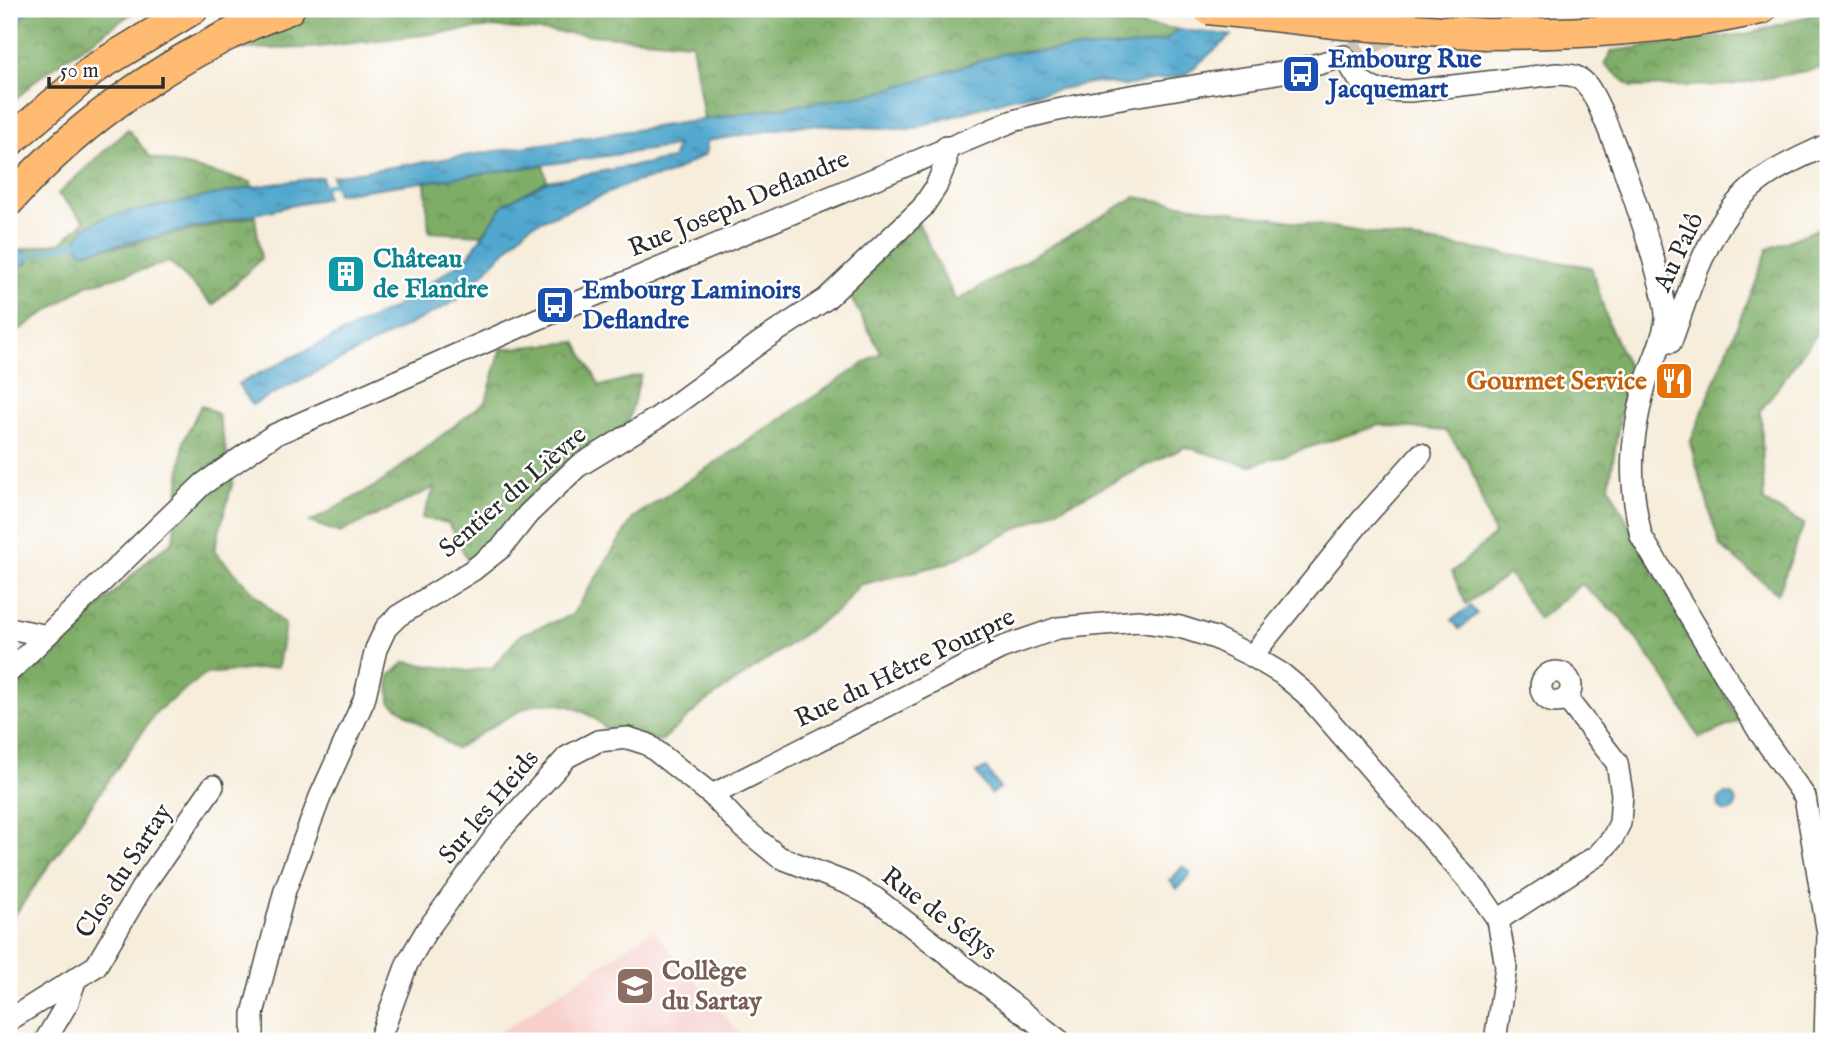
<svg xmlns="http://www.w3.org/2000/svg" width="1837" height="1050" font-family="'IM FELL English',serif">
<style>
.built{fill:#f7d0cc}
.forest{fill:url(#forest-crowns);stroke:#546c49;stroke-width:2}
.water{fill:url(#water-ripples);stroke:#3e697c;stroke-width:2}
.pier{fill:#f6eddb}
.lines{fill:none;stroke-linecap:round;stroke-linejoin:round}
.stream{stroke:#51a7cd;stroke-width:4.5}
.minor-tunnel{stroke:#cdc6b8;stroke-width:21;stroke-dasharray:21 10;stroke-linecap:butt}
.minor-casing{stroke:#494845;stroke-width:24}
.highway-casing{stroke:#494845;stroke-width:33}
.minor{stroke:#fff;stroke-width:21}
.highway{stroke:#ffbb71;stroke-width:30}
.highway-bridge-casing{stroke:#494845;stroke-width:33;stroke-linecap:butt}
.highway-bridge{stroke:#ffbb71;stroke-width:30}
.labels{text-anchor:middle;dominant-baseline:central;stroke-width:5;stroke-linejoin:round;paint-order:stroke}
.transit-label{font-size:26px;font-weight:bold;fill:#164399;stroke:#fff;text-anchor:start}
.street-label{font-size:26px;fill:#2b2b2b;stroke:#fff}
.culture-label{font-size:26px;font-weight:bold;fill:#0d838f;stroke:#fff;text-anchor:start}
.food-label{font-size:26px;font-weight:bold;fill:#c56008;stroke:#fff;text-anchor:end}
.education-label{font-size:26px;font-weight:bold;fill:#785e54;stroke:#fff;text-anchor:start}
</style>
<defs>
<pattern id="forest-crowns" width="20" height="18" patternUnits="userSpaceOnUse" patternTransform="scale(1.75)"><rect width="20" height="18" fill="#7ead67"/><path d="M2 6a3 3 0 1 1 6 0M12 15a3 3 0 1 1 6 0" fill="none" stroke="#678d55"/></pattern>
<pattern id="water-ripples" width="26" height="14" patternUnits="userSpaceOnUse" patternTransform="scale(1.75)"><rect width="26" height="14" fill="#51a7cd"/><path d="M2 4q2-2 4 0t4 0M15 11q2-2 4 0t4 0" fill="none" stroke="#4388a7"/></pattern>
</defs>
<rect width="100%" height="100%" fill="#fff"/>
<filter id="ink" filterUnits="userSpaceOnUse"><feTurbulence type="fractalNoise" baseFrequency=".0143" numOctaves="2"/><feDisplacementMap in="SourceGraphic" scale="14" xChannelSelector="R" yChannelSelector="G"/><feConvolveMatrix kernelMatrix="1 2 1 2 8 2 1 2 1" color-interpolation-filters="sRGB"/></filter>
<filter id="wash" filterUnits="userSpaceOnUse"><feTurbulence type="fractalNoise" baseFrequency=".00686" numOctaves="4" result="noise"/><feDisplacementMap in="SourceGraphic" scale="28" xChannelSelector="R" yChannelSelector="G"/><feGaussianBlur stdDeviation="1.57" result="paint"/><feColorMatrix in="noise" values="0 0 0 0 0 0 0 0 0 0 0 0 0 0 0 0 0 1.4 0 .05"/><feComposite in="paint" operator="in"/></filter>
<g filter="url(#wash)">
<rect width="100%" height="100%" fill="#f6eddb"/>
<path class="built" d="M653,930l93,111h-259z"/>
<g class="forest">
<path d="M30,9h108l-101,70 -28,27v-73z"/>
<path d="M316,9h667l196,20 -15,12 -29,5 -130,7 -127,40 -174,26 -12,-76 -200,-16 -182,21 -73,1z"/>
<path d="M1828,10v57l-98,18 -98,2 -28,-23 8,-13 139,-18z"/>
<path d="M128,129l22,28 101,25 1,5 -139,61 142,-32 6,43 -48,46 -43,-43 -83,23 -78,52v-67l19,-7 -4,-14 38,-7 23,-21 -27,-27z"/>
<path d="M543,165l4,16 -43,23 -21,31 -54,-3 -4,-50z"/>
<path d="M1135,197l456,70 17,55 20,45 -19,119 36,70 95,165 -41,17 -31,-55 -47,-65 -40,-34 -42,35 -30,-45 -43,30 -14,-32 42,-37 -25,-72 -23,-32 -66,-6 -130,41 -65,-19 -240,117 -86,21 -18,23 -138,96 -43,38 -45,-15 -9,2c-16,-18 -43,-29 -69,-25 -15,2 -65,35 -81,45l-66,-47 -1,-26 16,-14 63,9 25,-4 28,-33 51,-19 62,-98 247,-165 -33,-59 69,-73 39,81z"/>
<path d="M1828,225v94l-67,91 3,92 40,22 -26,70 -58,-48 -30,-103 78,-194z"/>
<path d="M576,342l24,44 41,-11 -17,62 -151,133 -25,-47 -26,-5 13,-31 -95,46 -30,-11 69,-38 107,-83 15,-52z"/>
<path d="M201,405l17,9 15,67 -19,70 71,74 -7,42 -72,7 -49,37 -148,212v-229l140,-135 24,-18 11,-101z"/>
</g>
<g class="water">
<path d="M9,9h21l-21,24z"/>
<path d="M1179,29l53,6 -47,40 -60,11 -28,-4 -89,17 -96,30 -109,-4 -96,16 -1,13 -38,21 -34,7 -105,44 -73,75 -204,104 -14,-21 155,-76 74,-50 37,-54 43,-23 125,-22 5,-13 -340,48 -5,-18 546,-83 127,-40 130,-7 29,-5z"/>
<path d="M322,177l4,21 -245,55 -4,-15 9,-11 20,-10 146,-30z"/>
<path d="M24,249l4,14 -17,5 -2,-15z"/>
<path d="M1470,606l7,8 -18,15 -7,-9z"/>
<path d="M986,768l14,20 -9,6 -15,-21z"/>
<circle cx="1727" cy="803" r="9"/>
<path d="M1183,866l8,7 -14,16 -7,-8z"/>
</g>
<path class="pier" d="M1179,25l54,6 3,4 -62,-7z"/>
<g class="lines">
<g class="stream">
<path d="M320,187l19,-4"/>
<path d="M9,261l74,-20"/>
</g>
</g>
</g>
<g filter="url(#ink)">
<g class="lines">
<path class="minor-tunnel" d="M1344,56l50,-23 36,-24"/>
<defs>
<g id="minor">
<path d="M1671,342c22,-61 41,-132 99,-168 18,-12 39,-20 58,-30"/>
<path d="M9,628l34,7"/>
<path d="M1252,656l109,-135 60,-67"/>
<circle cx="1556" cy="687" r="15"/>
<path d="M9,672l194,-188 71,-49 259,-114 480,-200c69,-19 140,-28 211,-40 40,-6 82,-11 120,-25l15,24 17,10 34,1 147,-17c11,1 20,0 29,10 20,22 82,205 80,235 -2,21 -15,45 -21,66 -15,58 -17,93 -4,151l119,197 45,64 23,137 -3,107"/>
<path d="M712,795l289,-147 57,-20 80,-7 42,6 35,11 37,18 30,18 24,20 174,200 18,26 8,47 -11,74"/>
<path d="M1498,920l100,-65 14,-16 8,-16 2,-29 -5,-31 -50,-64"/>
<path d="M9,1020l87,-54 45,-77 72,-103"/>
<path d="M45,1041l23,-39 8,-24"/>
<path d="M253,1041v-27l32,-124 35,-93 44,-97 12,-51 10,-21 12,-12 75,-46 29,-23 26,-33 49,-47 80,-49 105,-77 64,-42 96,-91 14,-21 10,-25v-15"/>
<path d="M379,1041l28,-77 18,-31 73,-100 69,-76 31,-16 30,-3 19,6 65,51 30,32 37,30 70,27 26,14 185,143"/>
</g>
<g id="highway">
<path d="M1486,34c92,0 184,-4 275,-25"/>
<path d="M9,142l85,-73 99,-60"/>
<path d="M9,201c74,-84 175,-153 280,-192"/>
</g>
</defs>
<use href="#minor" class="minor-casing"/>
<use href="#highway" class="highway-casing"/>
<use href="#minor" class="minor"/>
<use href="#highway" class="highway"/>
<defs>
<path id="highway-bridge" d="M1208,9l136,15 142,10"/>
</defs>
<use href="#highway-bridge" class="highway-bridge-casing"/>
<use href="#highway-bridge" class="highway-bridge"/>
</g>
</g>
<defs>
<symbol id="bus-square" viewBox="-11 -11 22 22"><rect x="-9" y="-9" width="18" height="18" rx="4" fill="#1a4fb4" stroke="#fff"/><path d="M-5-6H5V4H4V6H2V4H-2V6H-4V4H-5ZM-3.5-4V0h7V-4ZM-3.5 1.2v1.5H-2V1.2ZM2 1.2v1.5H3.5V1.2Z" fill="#fff"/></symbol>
<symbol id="building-square" viewBox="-11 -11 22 22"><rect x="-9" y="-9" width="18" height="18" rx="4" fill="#0f9aa8" stroke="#fff"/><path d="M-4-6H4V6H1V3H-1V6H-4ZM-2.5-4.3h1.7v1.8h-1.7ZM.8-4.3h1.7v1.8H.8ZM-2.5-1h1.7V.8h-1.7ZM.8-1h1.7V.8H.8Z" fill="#fff"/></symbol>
<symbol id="restaurant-square" viewBox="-11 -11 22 22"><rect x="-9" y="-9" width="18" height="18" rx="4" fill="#e8710a" stroke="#fff"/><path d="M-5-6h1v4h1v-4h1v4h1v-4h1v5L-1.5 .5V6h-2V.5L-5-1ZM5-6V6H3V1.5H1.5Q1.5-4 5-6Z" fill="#fff"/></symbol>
<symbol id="school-square" viewBox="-11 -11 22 22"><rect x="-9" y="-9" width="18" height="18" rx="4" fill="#8d6e63" stroke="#fff"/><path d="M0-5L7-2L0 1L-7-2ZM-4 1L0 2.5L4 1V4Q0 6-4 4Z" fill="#fff"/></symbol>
</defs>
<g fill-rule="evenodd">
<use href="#bus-square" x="1279" y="52" width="44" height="44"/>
<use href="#building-square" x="324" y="252" width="44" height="44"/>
<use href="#bus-square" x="533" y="283" width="44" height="44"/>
<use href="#restaurant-square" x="1652" y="359" width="44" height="44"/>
<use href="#school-square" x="613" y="964" width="44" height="44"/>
</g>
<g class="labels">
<g class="transit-label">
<text x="1328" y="59">Embourg Rue<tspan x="1328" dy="30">Jacquemart</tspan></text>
<text x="582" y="290">Embourg Laminoirs<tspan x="582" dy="30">Deflandre</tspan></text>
</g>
<g class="street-label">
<text transform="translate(739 204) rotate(-23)">Rue Joseph Deflandre</text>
<text transform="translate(1679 252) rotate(-65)">Au Palô</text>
<text transform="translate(513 492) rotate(-41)">Sentier du Lièvre</text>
<text transform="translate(905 668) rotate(-26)">Rue du Hêtre Pourpre</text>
<text transform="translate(489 807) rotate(-50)">Sur les Heids</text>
<text transform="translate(124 871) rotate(-57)">Clos du Sartay</text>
<text transform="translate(939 914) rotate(37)">Rue de Sélys</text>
</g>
<g class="culture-label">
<text x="373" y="259">Château<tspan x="373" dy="30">de Flandre</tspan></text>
</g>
<g class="food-label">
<text x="1647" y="381">Gourmet Service</text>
</g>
<g class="education-label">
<text x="662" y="971">Collège<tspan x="662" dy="30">du Sartay</tspan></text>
</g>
</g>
<rect width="1837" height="1050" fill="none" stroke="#fff" stroke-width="35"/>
<path d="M49 77v10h114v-10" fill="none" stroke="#2b2b2b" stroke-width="3.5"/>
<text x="60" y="77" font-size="21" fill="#2b2b2b" stroke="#ffffff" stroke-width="5" paint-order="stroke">50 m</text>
</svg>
